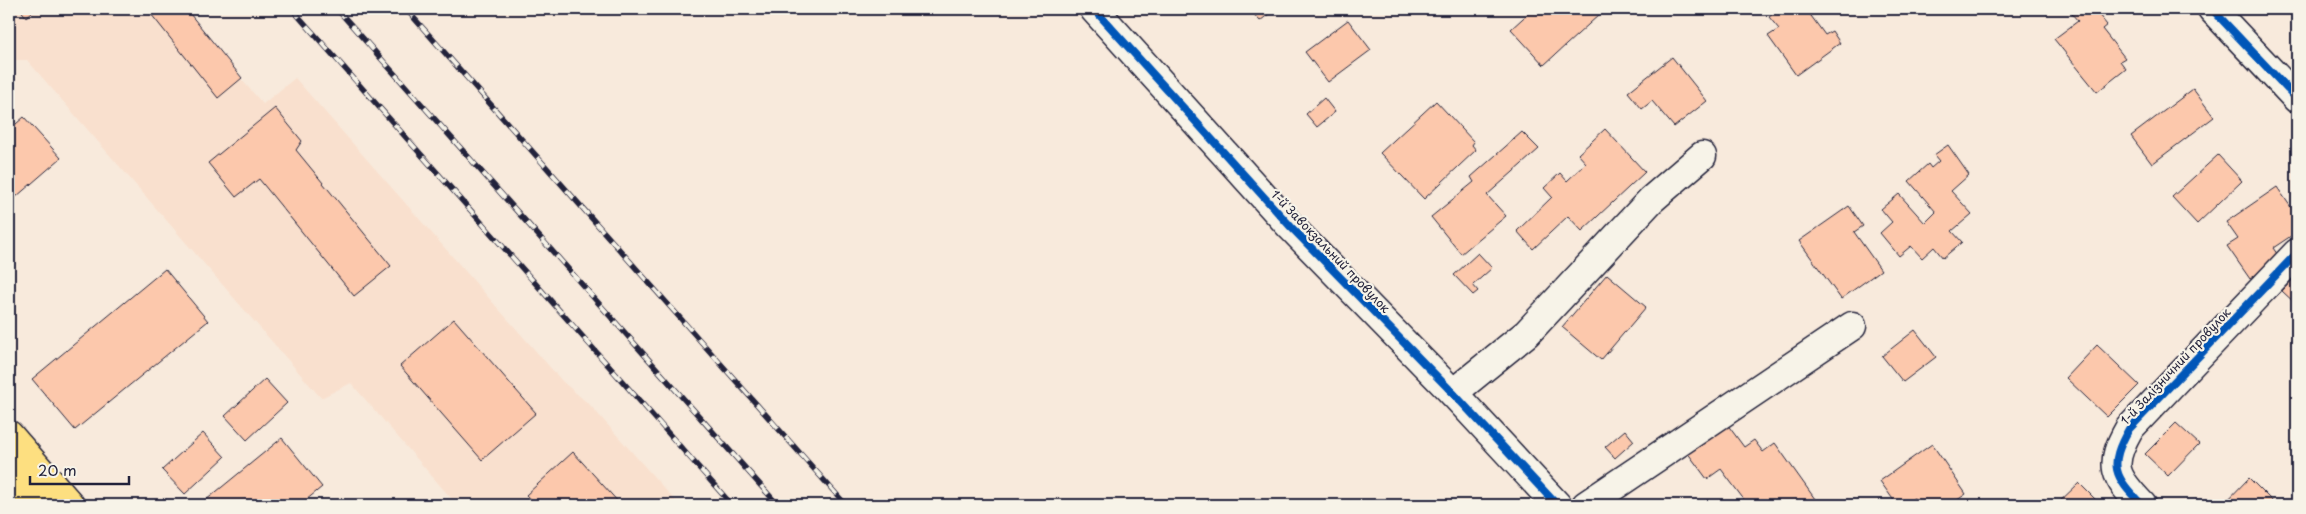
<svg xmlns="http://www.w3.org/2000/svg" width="2306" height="514" font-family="'Playpen Sans',sans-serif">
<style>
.built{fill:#f9e0ce}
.building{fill:#fcc8ac;stroke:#22223b}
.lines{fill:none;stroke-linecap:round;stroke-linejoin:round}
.minor-casing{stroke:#22223b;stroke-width:31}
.major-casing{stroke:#22223b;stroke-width:31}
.minor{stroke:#f7f3e8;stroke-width:28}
.major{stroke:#fddf80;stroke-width:28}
.rail-casing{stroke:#22223b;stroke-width:5.5}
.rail{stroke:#f7f3e8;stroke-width:4;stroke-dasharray:11;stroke-linecap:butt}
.cycleway-casing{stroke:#f7f3e8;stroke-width:11}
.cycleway{stroke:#0057b8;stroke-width:8}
.labels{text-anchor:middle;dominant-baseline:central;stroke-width:4.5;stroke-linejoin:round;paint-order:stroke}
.street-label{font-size:12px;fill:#22223b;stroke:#f7f3e8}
</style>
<rect width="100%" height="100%" fill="#f8eadc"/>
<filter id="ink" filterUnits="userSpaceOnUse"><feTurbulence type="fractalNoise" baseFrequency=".02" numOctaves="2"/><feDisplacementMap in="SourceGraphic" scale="10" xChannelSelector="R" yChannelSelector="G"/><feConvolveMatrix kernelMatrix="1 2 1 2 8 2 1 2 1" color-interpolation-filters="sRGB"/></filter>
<g filter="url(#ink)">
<path class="built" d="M9,9h170l84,95 32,-26 268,304 27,23 89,100h-222l-106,-122 -30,15 -294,-338h-18z"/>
<g class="building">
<path d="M20,9h16l-10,8z"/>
<path d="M147,9h39l56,69 -24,20z"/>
<path d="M1249,9h26l-15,12z"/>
<path d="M1533,9h62l5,5 -56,51 -33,-36z"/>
<path d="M1780,9h26l19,26 7,-4 8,12 -44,32 -28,-39 11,-7 -10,-12z"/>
<path d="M2080,9h14l13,16 -5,4 23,29 -5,3 6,8 -29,23 -43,-53 24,-18 -6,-7z"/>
<path d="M1348,20l23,30 -43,32 -23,-30z"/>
<path d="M1672,57l35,44 -33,26 -22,-26 -10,8 -14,-17z"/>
<path d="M2193,89l21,28 -62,47 -21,-28z"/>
<path d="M1324,98l11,14 -18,15 -11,-13z"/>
<path d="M1436,101l38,41 -2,3 4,5 -52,49 -44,-46z"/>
<path d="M275,108l27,33 -6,9 95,116 -37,30 -95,-117 -23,18 -28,-34z"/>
<path d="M24,117l37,41 -52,45v-73z"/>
<path d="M1605,129l40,43 -63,59 -14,-15 -35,33 -16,-18 35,-34 -8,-9 16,-15 7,8 19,-18 -8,-9z"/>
<path d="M1522,132l17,17 -52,46 19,21 -45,38 -30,-37 43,-35 -3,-5z"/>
<path d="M1948,145l21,30 -18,16 21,23 -20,17 10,11 -19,16 -9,-11 -12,11 -11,-12 -12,10 -19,-23 12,-11 -11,-13 18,-15 26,29 11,-11 -27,-31 19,-17 3,4 8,-7 -5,-6z"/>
<path d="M2218,155l24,26 -45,43 -25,-27z"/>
<path d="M2277,187l20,29v16l-24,16 7,10 -30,21 -23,-33 11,-7 -12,-17z"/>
<path d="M1849,206l14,20 -9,6 27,38 -40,29 -42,-58z"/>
<path d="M1478,253l14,15 -19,17 5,6 -5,4 -19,-20z"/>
<path d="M165,269l43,52 -133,109 -43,-51z"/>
<path d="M1607,274l39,33 -45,53 -39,-33z"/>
<path d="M2297,275v30l-15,-14z"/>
<path d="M454,319l82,94 -54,47 -82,-94z"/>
<path d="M1915,330l21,27 -33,25 -21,-26z"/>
<path d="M2097,345l42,40 -32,32 -41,-39z"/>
<path d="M265,379l22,24 -40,37 -22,-24z"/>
<path d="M2176,423l23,21 -31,32 -23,-22z"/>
<path d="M1727,424l17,23 10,-7 9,12 12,-9 40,56 -9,6h-58l-27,-36 -14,10 -20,-27z"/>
<path d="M1625,430l9,11 -19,17 -10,-11z"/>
<path d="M203,433l22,24 -40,37 -23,-24z"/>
<path d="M282,438l40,49 -22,18h-100z"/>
<path d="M1932,444l34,50 -16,11h-31l-5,-7 -12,7h-5l-17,-24z"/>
<path d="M573,452l48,53h-86l-9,-10z"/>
<path d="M2249,478l27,27h-53z"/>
<path d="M2079,483l22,22h-45z"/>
</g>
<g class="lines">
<defs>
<g id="minor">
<path d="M1094,9l197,218 162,166 104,112"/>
<path d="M2212,9l85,90"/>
<path d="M1453,393l74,-60 124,-133 51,-44"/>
<path d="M1586,505l266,-179"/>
<path d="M2142,505c-28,-29 -34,-39 -13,-76l168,-176"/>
</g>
<g id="major">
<path d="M9,435l61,70"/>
<path d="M9,473l28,32"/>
</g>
</defs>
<use href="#minor" class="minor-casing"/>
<use href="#major" class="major-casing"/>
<use href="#minor" class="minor"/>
<use href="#major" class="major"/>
<defs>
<g id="rail">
<path d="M292,9l440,496"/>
<path d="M337,9l441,496"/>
<path d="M406,9l440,496"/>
</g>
</defs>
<use href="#rail" class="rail-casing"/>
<use href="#rail" class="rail"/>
<defs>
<g id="cycleway">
<path d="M1094,9l197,218 162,166 104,112"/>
<path d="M2212,9l85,90"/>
<path d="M2142,505c-28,-29 -34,-39 -13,-76l168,-176"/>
</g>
</defs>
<use href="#cycleway" class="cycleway-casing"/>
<use href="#cycleway" class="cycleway"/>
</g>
</g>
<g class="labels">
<g class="street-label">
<text transform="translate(1331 251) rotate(46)">1-й Завокзальний провулок</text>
<text transform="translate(2175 366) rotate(-47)">1-й Залізничний провулок</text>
</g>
</g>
<rect width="2306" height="514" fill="none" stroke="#f7f3e8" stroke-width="30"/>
<rect x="15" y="15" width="2276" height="484" fill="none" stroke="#22223b" stroke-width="2" filter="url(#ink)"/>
<path d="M30 476v8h99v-8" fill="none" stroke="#22223b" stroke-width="2.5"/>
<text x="38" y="476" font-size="15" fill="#22223b" stroke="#f7f3e8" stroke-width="4" paint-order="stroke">20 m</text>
</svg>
